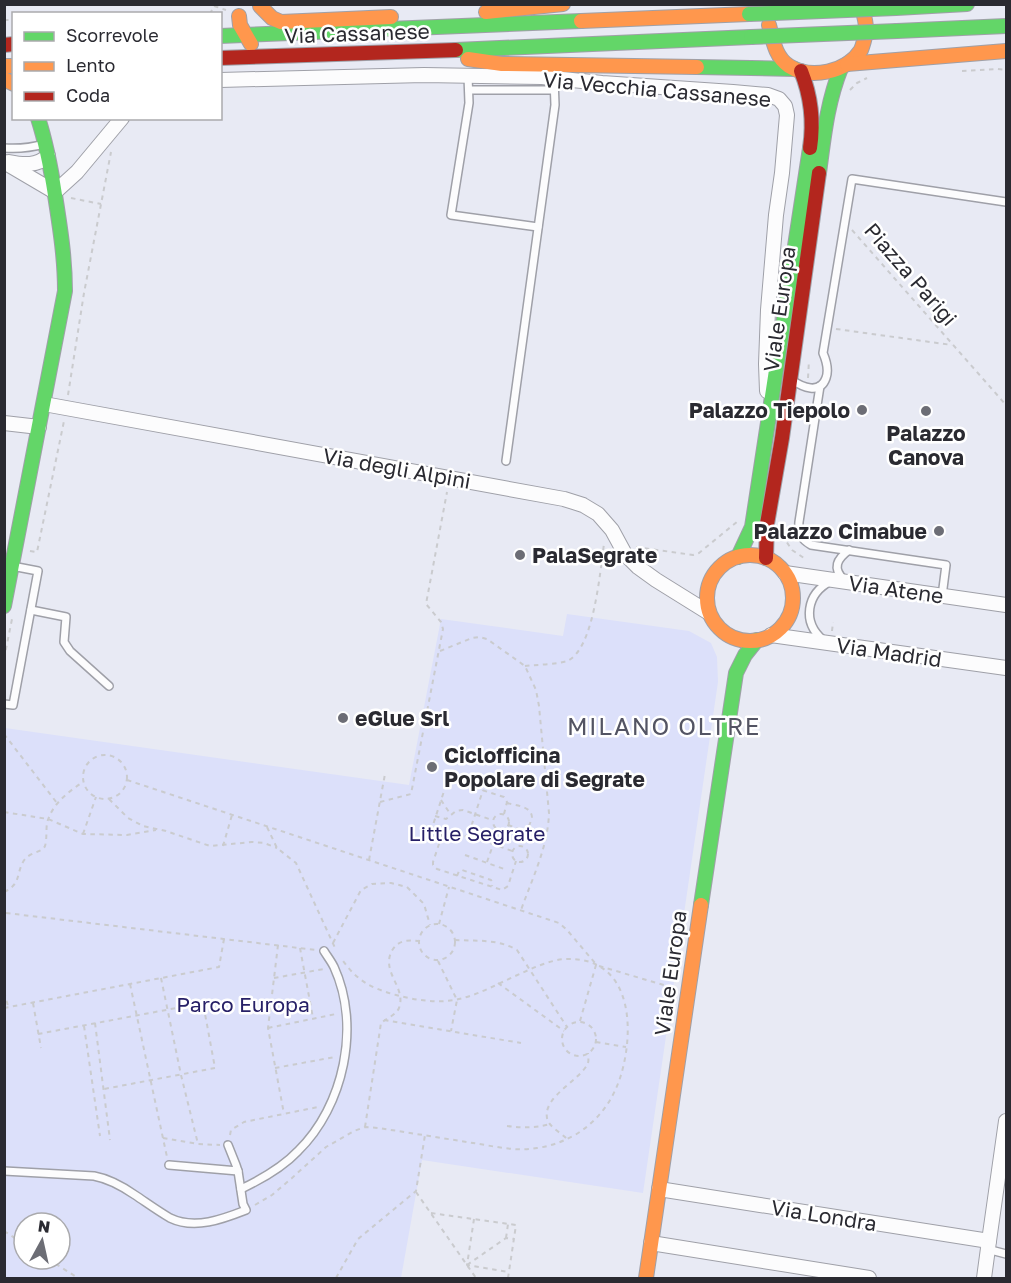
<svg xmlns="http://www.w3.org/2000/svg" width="1011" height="1283" font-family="'Golos Text',sans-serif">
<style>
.green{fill:#dce0fa;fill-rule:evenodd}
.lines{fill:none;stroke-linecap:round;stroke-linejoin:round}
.lane-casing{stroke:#9fa0a8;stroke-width:10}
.street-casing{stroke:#9fa0a8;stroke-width:16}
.fast-casing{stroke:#9fa0a8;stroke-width:16}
.slow-casing{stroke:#9fa0a8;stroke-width:16}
.jam-casing{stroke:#9fa0a8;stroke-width:16}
.path{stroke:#cacbce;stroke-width:2;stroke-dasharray:4.5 4.5;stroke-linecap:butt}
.lane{stroke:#fcfcfd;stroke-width:7}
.street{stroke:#fcfcfd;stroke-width:14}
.fast{stroke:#63d668;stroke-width:14}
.slow{stroke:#ff974d;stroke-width:14}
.jam{stroke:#b3261e;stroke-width:14}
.fast-bridge-casing{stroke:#9fa0a8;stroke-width:16;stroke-linecap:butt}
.fast-bridge{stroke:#63d668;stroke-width:14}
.poi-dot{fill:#6c6d75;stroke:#fff;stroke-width:2}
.labels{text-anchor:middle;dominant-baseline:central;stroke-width:5;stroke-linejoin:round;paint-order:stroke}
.street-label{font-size:21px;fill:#2a2a31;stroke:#fff}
.poi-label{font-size:21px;font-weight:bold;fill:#2a2a31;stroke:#fff;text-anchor:start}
.park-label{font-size:21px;fill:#272067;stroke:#fff}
.quarter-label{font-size:24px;letter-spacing:1.5px;fill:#535463;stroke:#fff}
</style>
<rect width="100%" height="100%" fill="#e8eaf4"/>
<path class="green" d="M567,614l122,17 22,12 6,14 1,25 -75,511 -221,-33 -21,118h-396v-550l404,57 32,-166 122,17zM24,1223h36v36h-36z"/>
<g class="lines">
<defs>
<g id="lane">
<path d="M468,76l1,27 -18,112 87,12"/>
<path d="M469,90h85"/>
<path d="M4,148c14,1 26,0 40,-4"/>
<path d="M792,380c10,7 28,15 34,-2 3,-8 0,-18 -3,-25l29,-174 154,23"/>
<path d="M820,386l-21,136c-1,12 2,17 12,23l135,20 -4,31"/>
<path d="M506,461l49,-356 -1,-27"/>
<path d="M844,580c-12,-12 -7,-21 5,-30"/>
<path d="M31,610l35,7 -2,25 6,9 39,35"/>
<path d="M823,640c-21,-18 -17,-46 8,-59"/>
<path d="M4,704l9,1 25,-134 -26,-5"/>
<path d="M169,1165l69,6 -2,-6 -8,-20"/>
<path d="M4,1171l90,5c16,3 28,10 41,19 12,8 23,16 35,23 25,12 53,1 76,-8l-3,-6 -5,-33"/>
<path d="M241,1189c21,-10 41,-21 57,-38 46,-45 63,-125 36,-184 -3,-6 -7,-11 -10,-16"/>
<path d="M987,1249l19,5"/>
</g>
<g id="street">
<path d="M220,80l204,-5 118,2 60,6 131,9 35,3 11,4 6,7 2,9 -5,58 -6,42 -8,95 -2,54 1,27"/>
<path d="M4,162l51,30 22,-20 45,-54"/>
<path d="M9,162c15,3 28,4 39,-6"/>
<path d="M44,404l520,95 19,6 15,9 14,16 13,24 13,13 18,13 53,33"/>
<path d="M4,423l35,4"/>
<path d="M785,573l221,32"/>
<path d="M771,635l235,33"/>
<path d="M659,1189l330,52 -5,37"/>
<path d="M989,1241l17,-120"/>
<path d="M651,1243l218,35"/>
</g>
<g id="fast">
<path d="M896,8l71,-4"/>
<path d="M897,31l109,-5"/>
<path d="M220,36l361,-15"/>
<path d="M456,50l295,-13"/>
<path d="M697,67l98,2"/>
<path d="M819,173c5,-37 8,-70 22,-105"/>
<path d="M738,557l14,-30 58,-379"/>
<path d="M4,606l61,-315c0,-33 -5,-64 -10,-96 -4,-26 -9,-52 -17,-77"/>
<path d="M701,905l35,-232 9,-18 12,-15"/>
</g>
<g id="slow">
<path d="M260,6l12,12 9,4 110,-5"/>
<path d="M486,12l77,-8"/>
<path d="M239,16l1,9 11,19"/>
<path d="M581,21l168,-7"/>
<path d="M769,25c4,15 6,32 20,41 22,14 58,6 72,-16 2,-5 4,-13 5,-18 1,-9 -3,-20 -5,-28"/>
<path d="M468,59l34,5 195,3"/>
<path d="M847,64l159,-13"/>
<path d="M4,66h10"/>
<path d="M4,79l10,5"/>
<circle cx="750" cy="598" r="43"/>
<path d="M646,1278l55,-373"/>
</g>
<g id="jam">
<path d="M4,45l10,-1"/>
<path d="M220,58l236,-8"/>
<path d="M801,71c10,25 13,50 9,77"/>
<path d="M766,558l1,-34 15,-86 37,-265"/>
</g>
</defs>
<use href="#lane" class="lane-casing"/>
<use href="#street" class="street-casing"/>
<use href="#fast" class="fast-casing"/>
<use href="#slow" class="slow-casing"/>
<use href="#jam" class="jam-casing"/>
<g class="path">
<path d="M214,6l12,4"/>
<path d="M210,14l5,-10"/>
<path d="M4,20h10"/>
<path d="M962,71l35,-2 9,1"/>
<path d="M850,90l7,-7 10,-5"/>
<path d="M71,198l30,6"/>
<path d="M852,230l154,175"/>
<path d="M836,329l116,16"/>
<path d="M808,378l1,-18"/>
<path d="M68,395l16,-102 27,-141"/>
<path d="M782,535l10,15 12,8"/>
<path d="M636,547l57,8 6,-2 39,-32"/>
<path d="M30,551l7,1 27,-131"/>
<path d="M832,631l1,-9"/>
<path d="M440,651l32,-13 7,-1 8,2 38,27 11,24 3,16 10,107c-1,34 -17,66 -28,97"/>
<path d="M4,659l8,-40"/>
<path d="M525,666c10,-1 34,-2 42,-5 27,-11 33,-90 37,-117"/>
<path d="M4,734l53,69"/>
<circle cx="105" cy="777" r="22"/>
<path d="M127,780l432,143 8,7 28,33"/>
<path d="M109,799l19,19 15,8 23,5 44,15 42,-4 12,1 13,5"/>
<path d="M441,800l10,15"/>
<path d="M380,802l31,-8 32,-165 -2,-7 -15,-18 21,-112"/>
<path d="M507,803c10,3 25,3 25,15l-10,27"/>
<path d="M4,812l44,7 35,15 44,1 29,-5"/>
<circle cx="501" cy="822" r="8"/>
<path d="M504,814l3,-12 -3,-5 -54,-17 -3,2 -15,46c9,13 25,6 37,9 14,3 29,9 43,14"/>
<path d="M435,816l11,3 10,-8 7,-1 29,10"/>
<path d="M508,825l19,7"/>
<path d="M267,827l10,21 19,15 40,87"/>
<path d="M83,834l13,-37"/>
<path d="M442,835l-9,27v3l4,4 65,21 6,-4 8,-25"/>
<path d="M481,841l-9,-17 11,-34"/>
<circle cx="520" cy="854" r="8"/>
<path d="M223,846l9,-31"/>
<path d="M465,855l39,14"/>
<path d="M369,860l16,-86"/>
<path d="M487,862l11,-31"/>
<path d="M457,876l2,-5 3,-1 29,10 2,3 -1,3"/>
<path d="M4,892c17,-8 12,-17 19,-30 5,-10 19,-9 22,-16 2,-6 1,-17 2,-23 5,-19 21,-31 36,-41"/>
<path d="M6,913l310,37"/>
<circle cx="437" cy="942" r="18"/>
<path d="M439,924l10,-37"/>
<path d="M455,940c21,1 44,-1 62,10l50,77"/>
<path d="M333,943l28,-53 11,-6 19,-1 16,4 17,17 6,21"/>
<path d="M278,945l-10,83 16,86"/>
<path d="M300,948l13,70"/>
<path d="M438,961l19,39 -6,31"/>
<path d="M599,966l75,22"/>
<path d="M161,978l20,97 17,69"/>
<path d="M274,978l50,-9"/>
<path d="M498,983l66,48"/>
<path d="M130,984l37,173"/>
<path d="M4,992l4,14"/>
<path d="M33,1003l8,45"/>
<path d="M4,1008l215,-41 5,-28"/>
<path d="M384,1020l137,23"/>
<path d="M580,1021l16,-56"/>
<circle cx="579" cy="1039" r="17"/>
<path d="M95,1023l15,117"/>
<path d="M84,1026l16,110"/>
<path d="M268,1028l68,-14"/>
<path d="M38,1034l165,-31 12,65 -111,21"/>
<path d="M596,1042l30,5"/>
<path d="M275,1068l60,-11"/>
<path d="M507,1126c16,2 28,2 43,-2"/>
<path d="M365,1127l16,-104c6,-5 15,-8 18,-15 8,-21 -20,-37 -6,-59 6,-9 15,-9 25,-8"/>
<path d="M230,1135l1,-5 13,-8 74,-15"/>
<path d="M163,1138l35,6 22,1"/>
<path d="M566,1138c-5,-5 -18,-12 -19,-20 -4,-22 34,-38 41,-55 1,-3 0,-6 0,-10"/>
<path d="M416,1192l60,86"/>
<path d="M255,1205l17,-10 20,-17 34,-31 28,-16 11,-4 14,1c31,5 63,10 94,15 20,3 43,9 64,5 14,-2 25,-6 38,-13 23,-14 38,-34 46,-60 14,-47 11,-119 -56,-116 -14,1 -30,8 -43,14 -21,9 -41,21 -63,26 -20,5 -44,1 -63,-4 -26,-7 -40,-15 -55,-37"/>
<path d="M431,1213l85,12 -8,53"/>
<path d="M474,1219l-7,46 42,7"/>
<path d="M4,1231l20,13"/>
<path d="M506,1238l2,-14"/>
<path d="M48,1259l30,19"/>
<path d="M467,1265l39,-27 8,1"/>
<path d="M336,1278l22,-39 58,-48 9,-56"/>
</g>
<use href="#lane" class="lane"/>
<use href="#street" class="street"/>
<use href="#fast" class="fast"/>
<use href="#slow" class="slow"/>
<use href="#jam" class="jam"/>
<defs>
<g id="fast-bridge">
<path d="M749,14l147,-6"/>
<path d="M751,37l146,-6"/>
</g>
</defs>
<use href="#fast-bridge" class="fast-bridge-casing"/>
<use href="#fast-bridge" class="fast-bridge"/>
</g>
<g class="poi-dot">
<circle cx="862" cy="410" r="6"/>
<circle cx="926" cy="411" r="6"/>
<circle cx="939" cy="531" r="6"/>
<circle cx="520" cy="555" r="6"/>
<circle cx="343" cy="718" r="6"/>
<circle cx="432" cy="767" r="6"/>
</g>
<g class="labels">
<g class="street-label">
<text transform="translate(357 33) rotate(-2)">Via Cassanese</text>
<text transform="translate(657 89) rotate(5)">Via Vecchia Cassanese</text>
<text transform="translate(911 274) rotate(49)">Piazza Parigi</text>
<text transform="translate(779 309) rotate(-82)">Viale Europa</text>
<text transform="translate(397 468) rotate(10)">Via degli Alpini</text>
<text transform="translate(896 589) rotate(8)">Via Atene</text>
<text transform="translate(889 652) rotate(8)">Via Madrid</text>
<text transform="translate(670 973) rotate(-82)">Viale Europa</text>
<text transform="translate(824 1215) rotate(9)">Via Londra</text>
</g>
<g class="poi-label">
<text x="850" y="410" text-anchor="end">Palazzo Tiepolo</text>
<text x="926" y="433" text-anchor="middle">Palazzo<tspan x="926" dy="24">Canova</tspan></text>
<text x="927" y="531" text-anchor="end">Palazzo Cimabue</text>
<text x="532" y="555">PalaSegrate</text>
<text x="355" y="718">eGlue Srl</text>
<text x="444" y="755">Ciclofficina<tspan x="444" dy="24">Popolare di Segrate</tspan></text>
</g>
<g class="park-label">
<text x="477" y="833">Little Segrate</text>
<text x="243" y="1004">Parco Europa</text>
</g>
<g class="quarter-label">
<text x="664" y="725">MILANO OLTRE</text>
</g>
</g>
<rect width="1011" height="1283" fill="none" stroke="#2a2a31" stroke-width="12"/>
<rect x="12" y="12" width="210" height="108" fill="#ffffff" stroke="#aaaaad" stroke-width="1.5"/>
<rect x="24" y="32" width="30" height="9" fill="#63d668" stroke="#aaaaad" stroke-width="1.5"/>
<text x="66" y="42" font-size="18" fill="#2a2a31">Scorrevole</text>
<rect x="24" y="62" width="30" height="9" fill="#ff974d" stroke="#aaaaad" stroke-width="1.5"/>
<text x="66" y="72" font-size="18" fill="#2a2a31">Lento</text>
<rect x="24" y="92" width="30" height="9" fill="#b3261e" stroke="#aaaaad" stroke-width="1.5"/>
<text x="66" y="102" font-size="18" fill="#2a2a31">Coda</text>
<g transform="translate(42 1241) rotate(8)"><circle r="28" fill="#ffffff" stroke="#aaaaad" stroke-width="1.5"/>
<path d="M0-4.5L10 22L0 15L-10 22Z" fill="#6c6d75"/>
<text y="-9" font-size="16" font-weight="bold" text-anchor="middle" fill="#2a2a31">N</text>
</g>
</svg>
